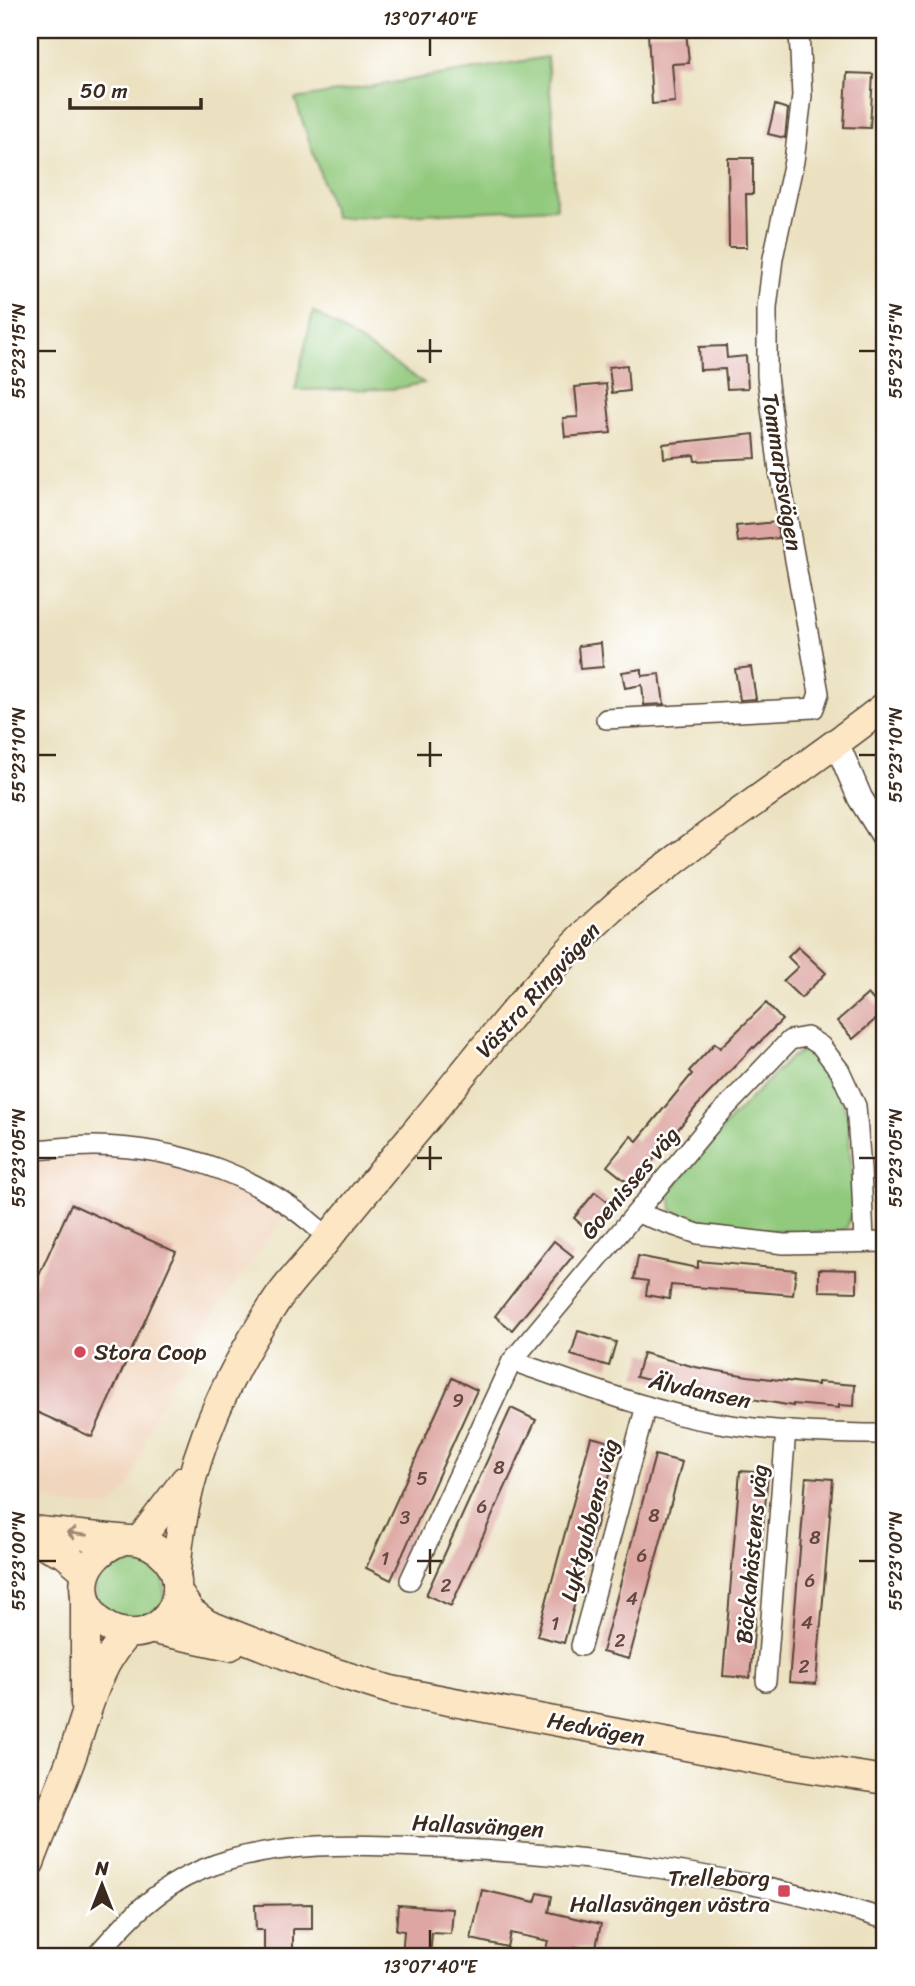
<svg xmlns="http://www.w3.org/2000/svg" width="915" height="1986" font-family="Sriracha,sans-serif">
<style>
.built{fill:#f1d5bd}
.green{fill:#91c97d;stroke:#667a4e;stroke-width:2}
.building{fill:#dda6a2}
.lines{fill:none;stroke-linecap:round;stroke-linejoin:round}
.minor-casing{stroke:#554536;stroke-width:22}
.tertiary-casing{stroke:#554536;stroke-width:27}
.secondary-casing{stroke:#554536;stroke-width:31}
.minor{stroke:#fff;stroke-width:19}
.tertiary{stroke:#fff;stroke-width:24}
.secondary{stroke:#fce6c4;stroke-width:28}
.oneway{stroke:#9c8871}
.ticks{fill:none;stroke:#3b2a1e;stroke-width:2.5}
.poi-dot{fill:#d1495b;stroke:#fff;stroke-width:2.5}
.labels{text-anchor:middle;dominant-baseline:central;stroke-width:5;stroke-linejoin:round;paint-order:stroke}
.number-label{font-size:19px;fill:#64493f}
.street-label{font-size:23px;fill:#3b2a1e;stroke:#fff}
.poi-label{font-size:23px;fill:#3b2a1e;stroke:#fff;text-anchor:start}
.neatline{fill:none;stroke:#3b2a1e;stroke-width:2.5}
.ticks-label{font-size:18px;text-anchor:middle;fill:#3b2a1e}
</style>
<rect width="100%" height="100%" fill="#fff"/>
<filter id="ink" filterUnits="userSpaceOnUse"><feTurbulence type="fractalNoise" baseFrequency=".0143" numOctaves="2"/><feDisplacementMap in="SourceGraphic" scale="14" xChannelSelector="R" yChannelSelector="G"/><feConvolveMatrix kernelMatrix="1 2 1 2 8 2 1 2 1" color-interpolation-filters="sRGB"/></filter>
<filter id="wash" filterUnits="userSpaceOnUse"><feTurbulence type="fractalNoise" baseFrequency=".00686" numOctaves="4" result="noise"/><feDisplacementMap in="SourceGraphic" scale="28" xChannelSelector="R" yChannelSelector="G"/><feGaussianBlur stdDeviation="1.57" result="paint"/><feColorMatrix in="noise" values="0 0 0 0 0 0 0 0 0 0 0 0 0 0 0 0 0 1.4 0 .05"/><feComposite in="paint" operator="in"/></filter>
<g filter="url(#wash)">
<rect width="100%" height="100%" fill="#ebe1c0"/>
<path class="built" d="M96,1154l63,6 49,15 35,15 42,26 -81,111 -51,90 -23,70 -19,19 -47,-1 -34,-13v-333z"/>
<g class="green">
<path d="M547,57l6,69 3,82 -221,10 -40,-119z"/>
<path d="M313,311l111,72 -30,6 -99,1z"/>
<path d="M806,1050l17,12 15,25 10,32 6,90 -8,20 -15,4c-45,-3 -119,-1 -159,-23l-2,-19 58,-69 63,-65z"/>
<path d="M128,1548l34,16 3,38 -30,22 -34,-13 -9,-34z"/>
</g>
<g id="blocks">
<g class="building">
<path d="M686,30l3,33 -17,1 3,38 -23,2 -4,-71z"/>
<path d="M847,73l26,1 -3,54 -26,-1z"/>
<path d="M775,105l13,4 -3,29 -17,-4z"/>
<path d="M728,158h25v36h-7l1,53h-18z"/>
<path d="M726,346l1,12 19,-2 2,32 -21,1 -2,-20 -25,1 -1,-23z"/>
<path d="M627,365l2,26 -17,2 -3,-26z"/>
<path d="M606,384l5,49 -46,4 -2,-19 15,-1 -3,-30z"/>
<path d="M754,434l2,24 -61,3 -1,-6 -30,3 -1,-14z"/>
<path d="M776,522l3,16 -41,4 -2,-16z"/>
<path d="M601,643l2,24 -23,2 -2,-23z"/>
<path d="M751,667l5,32 -16,1 -5,-31z"/>
<path d="M642,669v7l18,-2 4,30 -20,1 -2,-20 -17,3 -3,-16z"/>
<path d="M798,947l28,26 -25,25 -18,-17 15,-14 -10,-10z"/>
<path d="M868,994l16,18 -31,27 -16,-18z"/>
<path d="M766,1003l16,17 -28,28 -1,-1 -57,60 -64,79 -25,-20 24,-30 6,5 55,-67 -3,-3 26,-28 5,5z"/>
<path d="M595,1192l19,15 -22,27 -18,-16z"/>
<path d="M71,1204l105,48 -84,185 -62,-28v-114z"/>
<path d="M554,1241l19,15 -61,74 -17,-14z"/>
<path d="M638,1256l60,12v-7l98,9 -3,25 -122,-10 -2,14 -23,-4 2,-14 -14,-2z"/>
<path d="M819,1269l38,1v22l-38,-1z"/>
<path d="M578,1331l38,11 -7,24 -38,-11z"/>
<path d="M643,1353l52,14 53,9 70,9v-3l37,3 -1,21 -15,-1v3l-46,-4v2l-128,-22 -29,-7z"/>
<path d="M452,1378l25,12 -86,190 -25,-12z"/>
<path d="M511,1408l25,12 -85,186 -25,-11z"/>
<path d="M591,1437l27,7 -54,199 -27,-7z"/>
<path d="M655,1455l27,7 -53,197 -27,-7z"/>
<path d="M740,1471l28,2 -18,205 -27,-2z"/>
<path d="M806,1477l27,2 -17,205 -27,-2z"/>
<path d="M482,1890l53,12 3,-9 14,3 -3,16 52,12 -6,27 -19,-4 -2,9h-30l4,-15 -38,-8 -3,14 -36,-8z"/>
<path d="M312,1904v25h-19v27h-29v-26h-8l-1,-25z"/>
<path d="M398,1905l55,4 -2,25 -19,-1 -2,23h-28l2,-25 -8,-1z"/>
</g>
</g>
</g>
<g filter="url(#ink)">
<use href="#blocks" fill-opacity="0" stroke="#554536" stroke-width="2"/>
<g class="lines">
<defs>
<g id="minor">
<path d="M606,719l208,-11 5,-15 -40,-222 -12,-95v-68l6,-50 21,-97 8,-65 -3,-66"/>
<path d="M30,1150c21,-1 43,-4 64,-4 86,1 172,31 234,92"/>
<path d="M637,1213l61,21 86,10 101,-2"/>
<path d="M512,1361c66,22 132,49 201,61 56,10 116,12 172,12"/>
<path d="M410,1580l102,-219 202,-241 76,-80 17,-3 14,9 19,25 16,35 5,63 3,73"/>
<path d="M581,1646l65,-240"/>
<path d="M766,1681l20,-251"/>
<path d="M96,1956c31,-36 59,-67 105,-86 74,-31 162,-26 241,-22 151,7 299,26 443,71"/>
</g>
<path id="tertiary" d="M837,744l23,54 25,40"/>
<g id="secondary">
<path d="M30,1530l109,11c67,21 37,107 -22,90 -12,-3 -23,-13 -28,-24 -14,-31 5,-57 35,-67"/>
<path d="M30,1539l35,15 21,18"/>
<path d="M139,1541l46,-61"/>
<path d="M176,1575c6,-99 42,-186 97,-269 13,-21 31,-39 47,-58 35,-44 71,-87 107,-130 59,-72 115,-146 184,-208 18,-17 39,-31 59,-46 71,-55 145,-103 215,-158"/>
<path d="M177,1591l13,20 17,13 104,41 80,25 379,72 115,18"/>
<path d="M85,1597v106"/>
<path d="M150,1629l80,17"/>
<path d="M30,1863c13,-34 27,-67 40,-101 16,-43 25,-95 58,-129"/>
</g>
</defs>
<use href="#minor" class="minor-casing"/>
<use href="#tertiary" class="tertiary-casing"/>
<use href="#secondary" class="secondary-casing"/>
<use href="#minor" class="minor"/>
<use href="#tertiary" class="tertiary"/>
<use href="#secondary" class="secondary"/>
</g>
<defs><path id="oneway-shaft" d="M-6 0H5M1.5-3L5.5 0L1.5 3" fill="none" stroke-width="1.6" stroke-linecap="round" stroke-linejoin="round" transform="scale(1.75)"/></defs>
<use class="oneway" href="#oneway-shaft" transform="translate(77 1534) rotate(-173)"/>
</g>
<path class="ticks" d="M430,38v18M430,339v24M38,351h18M417,351h25M859,351h17M430,742v25M38,755h18M417,755h25M859,755h17M430,1146v24M38,1158h18M417,1158h25M859,1158h17M430,1549v25M38,1561h18M417,1561h25M859,1561h17M430,1930v18"/>
<g class="poi-dot">
<circle cx="80" cy="1352" r="7"/>
<rect x="777" y="1884" width="14" height="14" rx="3.5"/>
</g>
<g class="labels">
<g class="number-label">
<text x="458" y="1400">9</text>
<text x="499" y="1467">8</text>
<text x="422" y="1478">5</text>
<text x="482" y="1506">6</text>
<text x="654" y="1515">8</text>
<text x="405" y="1517">3</text>
<text x="815" y="1537">8</text>
<text x="642" y="1555">6</text>
<text x="385" y="1558">1</text>
<text x="810" y="1580">6</text>
<text x="446" y="1585">2</text>
<text x="632" y="1598">4</text>
<text x="807" y="1622">4</text>
<text x="555" y="1623">1</text>
<text x="620" y="1640">2</text>
<text x="804" y="1666">2</text>
</g>
<g class="street-label">
<text transform="translate(782 472) rotate(81)">Tommarpsvägen</text>
<text transform="translate(538 990) rotate(-48)">Västra Ringvägen</text>
<text transform="translate(630 1183) rotate(-50)">Goenisses väg</text>
<text transform="translate(700 1391) rotate(12)">Älvdansen</text>
<text transform="translate(590 1520) rotate(-75)">Lyktgubbens väg</text>
<text transform="translate(752 1554) rotate(-85)">Bäckahästens väg</text>
<text transform="translate(596 1729) rotate(11)">Hedvägen</text>
<text transform="translate(478 1826) rotate(3)">Hallasvängen</text>
</g>
<g class="poi-label">
<text x="94" y="1352">Stora Coop</text>
<text x="770" y="1878" text-anchor="end">Trelleborg<tspan x="770" dy="26">Hallasvängen västra</tspan></text>
</g>
</g>
<rect width="915" height="1986" fill="none" stroke="#fff" stroke-width="77"/>
<g transform="translate(102 1885)" stroke="#ffffff" stroke-width="5" paint-order="stroke">
<path d="M0-5L12 26L0 18L-12 26Z" fill="#3b2a1e"/>
<text y="-10" font-size="19" font-weight="bold" text-anchor="middle" fill="#3b2a1e">N</text>
</g>
<path d="M70 98v10h131v-10" fill="none" stroke="#3b2a1e" stroke-width="3.5"/>
<text x="80" y="98" font-size="21" fill="#3b2a1e" stroke="#ffffff" stroke-width="5" paint-order="stroke">50 m</text>
<rect x="38" y="38" width="838" height="1910" class="neatline"/>
<g class="ticks-label">
<text x="430" y="25">13°07'40"E</text>
<text transform="translate(19 351) rotate(-90)" y="6">55°23'15"N</text>
<text transform="translate(896 351) rotate(-90)" y="6">55°23'15"N</text>
<text transform="translate(19 755) rotate(-90)" y="6">55°23'10"N</text>
<text transform="translate(896 755) rotate(-90)" y="6">55°23'10"N</text>
<text transform="translate(19 1158) rotate(-90)" y="6">55°23'05"N</text>
<text transform="translate(896 1158) rotate(-90)" y="6">55°23'05"N</text>
<text transform="translate(19 1561) rotate(-90)" y="6">55°23'00"N</text>
<text transform="translate(896 1561) rotate(-90)" y="6">55°23'00"N</text>
<text x="430" y="1973">13°07'40"E</text>
</g>
</svg>
